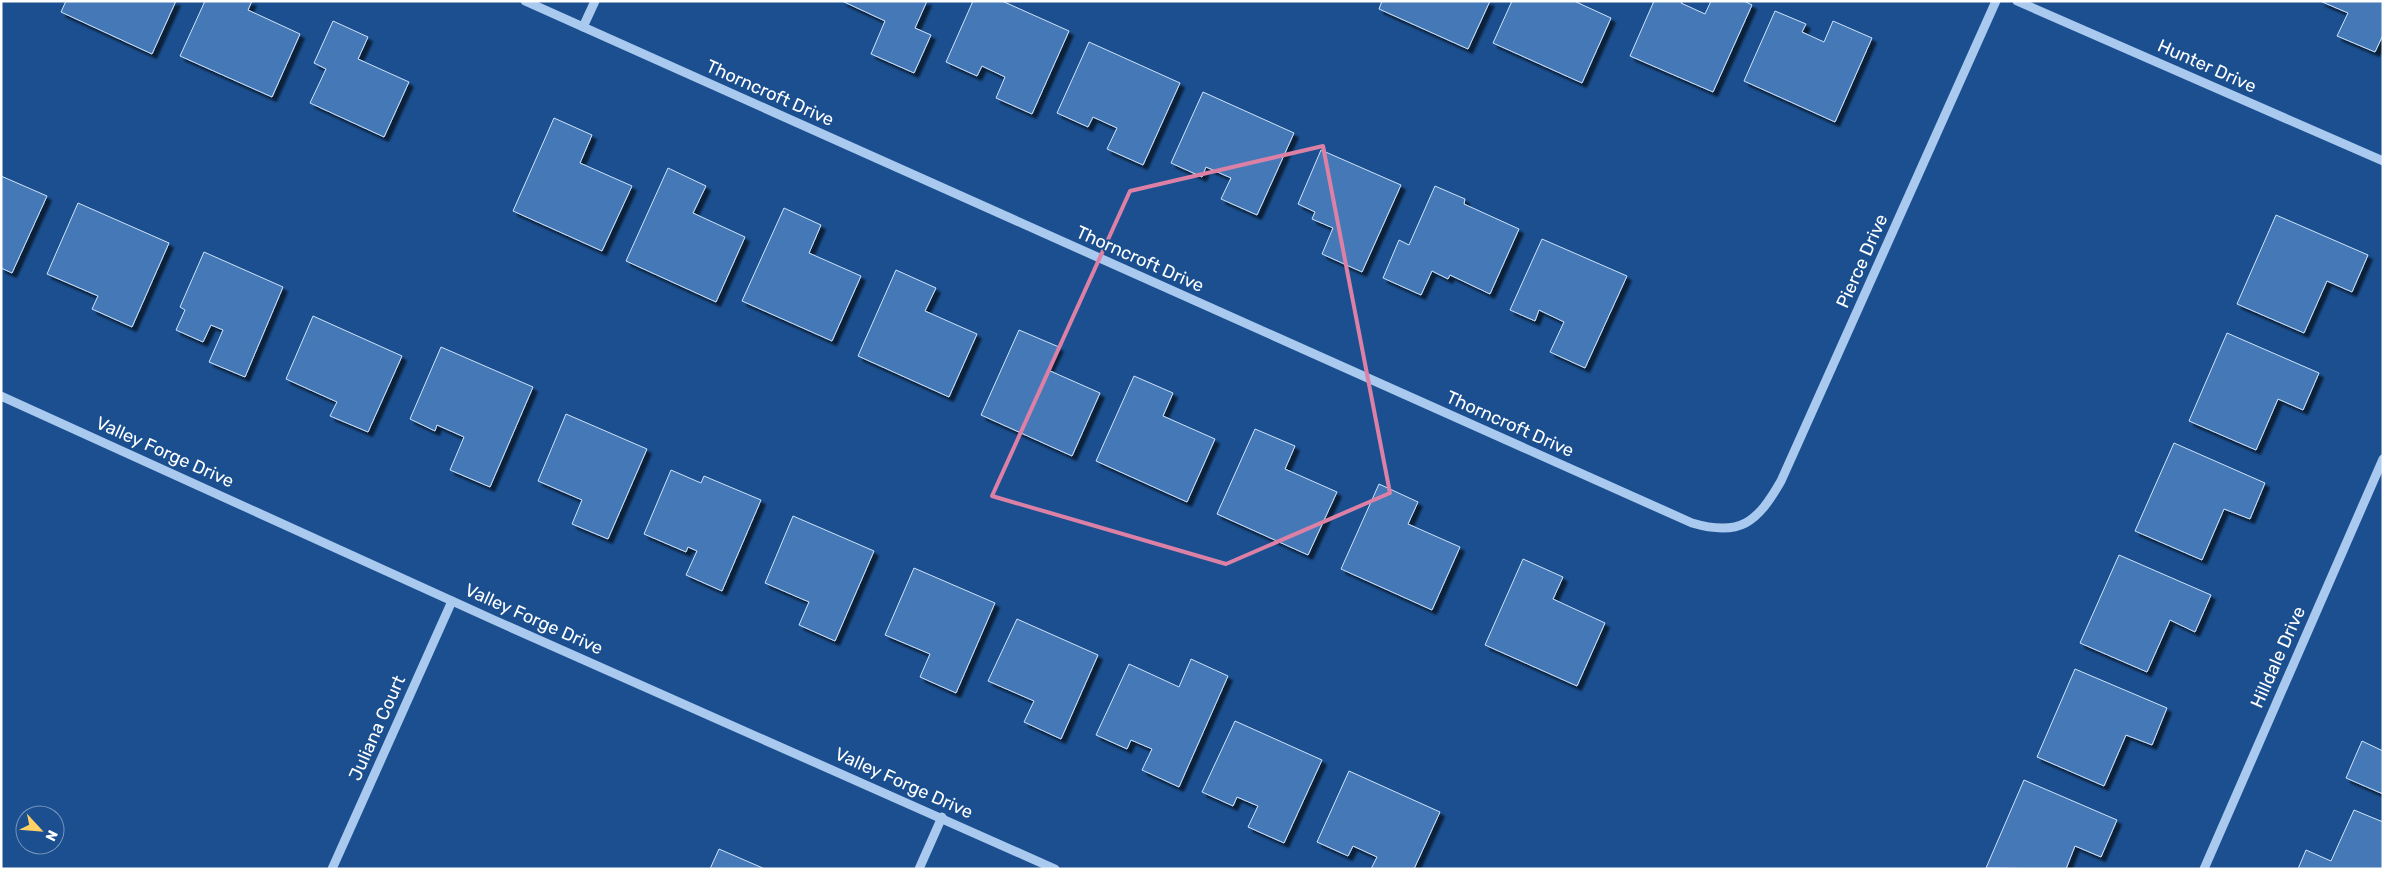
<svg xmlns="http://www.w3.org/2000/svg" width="2384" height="870" font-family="Rubik,sans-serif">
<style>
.building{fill:#4478b7;stroke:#cfe3fa;filter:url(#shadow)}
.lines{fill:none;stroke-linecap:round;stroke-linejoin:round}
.minor{stroke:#a9c9ee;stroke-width:9}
.marked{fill:none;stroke:#dd80a5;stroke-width:4;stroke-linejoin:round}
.labels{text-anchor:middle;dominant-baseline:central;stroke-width:4;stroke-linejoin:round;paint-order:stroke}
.street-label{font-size:18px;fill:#fff;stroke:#1b4f8f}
</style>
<defs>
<filter id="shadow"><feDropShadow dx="4.5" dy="4.5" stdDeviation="1" flood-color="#0009"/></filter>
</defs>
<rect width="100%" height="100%" fill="#1b4f8f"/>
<g class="building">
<path d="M66,1h110l-24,53 -91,-42z"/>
<path d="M205,1h47l-4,9 52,24 -28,63 -92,-41z"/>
<path d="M842,1h85l-12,27 16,7 -17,38 -43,-19 14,-33z"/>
<path d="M973,1h29l67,30 -37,83 -36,-16 9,-21 -23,-11 -5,10 -31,-14z"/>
<path d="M1382,1h108l-22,48 -89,-40z"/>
<path d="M1512,1h62l37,17 -29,65 -89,-40z"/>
<path d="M1654,1h28l-1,2 24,11 6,-13h33l8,4 -39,87 -83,-36z"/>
<path d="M2320,1h63v34l-8,17 -38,-16 11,-23z"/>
<path d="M1775,11l31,13 -4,8 22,10 9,-21 39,17 -37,84 -91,-41z"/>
<path d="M333,21l35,16 -10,22 51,23 -25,55 -74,-34 16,-34 -12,-6z"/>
<path d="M1089,42l91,41 -37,82 -36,-16 10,-21 -24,-11 -5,10 -31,-14z"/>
<path d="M1203,92l91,41 -37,82 -36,-16 10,-21 -25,-11 -4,10 -31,-14z"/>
<path d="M554,118l38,17 -12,28 52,23 -30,65 -89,-40z"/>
<path d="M1321,150l80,35 -39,87 -40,-18 11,-26 -21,-9 3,-7 -17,-8z"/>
<path d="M668,168l38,18 -13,27 52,24 -29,65 -90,-41z"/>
<path d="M1,176l46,20 -35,77 -11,-5z"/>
<path d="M1435,186l30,13 -1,5 55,25 -29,65 -40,-19 -2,4 -16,-8 -11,24 -38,-17 16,-38 10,5z"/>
<path d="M78,203l91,40 -37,84 -40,-18 6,-13 -51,-22z"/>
<path d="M784,208l37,17 -12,28 52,23 -29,65 -90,-40z"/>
<path d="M2276,215l92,40 -16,37 -25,-11 -23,52 -67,-29z"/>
<path d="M1542,239l85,37 -42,92 -35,-16 14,-30 -25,-12 -4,11 -25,-11z"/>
<path d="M204,252l79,35 -38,90 -36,-15 14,-32 -12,-5 -8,17 -27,-12 9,-20 -5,-3z"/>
<path d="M896,270l40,18 -11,23 52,23 -28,63 -91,-41z"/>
<path d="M313,316l89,40 -34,76 -38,-16 7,-14 -51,-23z"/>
<path d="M1019,330l40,17 -11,23 52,23 -28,63 -91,-41z"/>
<path d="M2227,333l92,40 -16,37 -25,-11 -22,51 -67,-29z"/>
<path d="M441,347l92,40 -43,100 -40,-17 14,-33 -27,-12 -2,6 -25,-12z"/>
<path d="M1134,376l39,17 -10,23 52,23 -28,63 -91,-41z"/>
<path d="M566,414l81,35 -39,90 -36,-15 10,-24 -44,-19z"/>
<path d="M1255,429l40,17 -10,23 52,23 -29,63 -91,-41z"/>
<path d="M2174,443l91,40 -15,36 -26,-10 -22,51 -67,-29z"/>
<path d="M671,470l30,13 3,-7 57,24 -39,91 -36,-16 11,-24 -9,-4 -2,5 -42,-18z"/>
<path d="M1379,484l39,18 -10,22 52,23 -28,63 -91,-41z"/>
<path d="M793,516l81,35 -39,90 -36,-16 10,-23 -44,-19z"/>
<path d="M2119,555l92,40 -16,37 -25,-12 -23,52 -67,-29z"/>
<path d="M1523,559l40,18 -10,22 52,24 -28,63 -92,-41z"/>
<path d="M914,568l81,35 -39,90 -36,-16 10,-23 -45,-19z"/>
<path d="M1017,619l81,36 -37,84 -37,-17 10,-21 -46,-20z"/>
<path d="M1191,659l37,17 -49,111 -37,-17 10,-21 -21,-9 -4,9 -31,-14 33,-71 50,23z"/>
<path d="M2075,669l92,39 -15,37 -26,-10 -22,51 -67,-29z"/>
<path d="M1235,721l87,39 -38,83 -36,-16 10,-21 -21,-9 -4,9 -31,-14z"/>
<path d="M2362,741l21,10v43l-37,-16z"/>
<path d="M1349,771l91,41 -26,57h-43l6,-12 -24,-11 -5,10 -31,-14z"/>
<path d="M2024,780l93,40 -16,37 -26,-11 -9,23 -80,-1z"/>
<path d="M2354,810l29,12v47h-85l8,-19 25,11z"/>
<path d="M719,849l46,20h-55z"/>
</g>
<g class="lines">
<g class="minor">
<path d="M525,1l1167,522c48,14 65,0 89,-42l215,-480"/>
<path d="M2017,1l366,160"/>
<path d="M583,27l12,-26"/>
<path d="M1,396l493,224 561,249"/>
<path d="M332,869l120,-268"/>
<path d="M919,869l23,-52"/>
<path d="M2204,869l179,-410"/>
</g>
</g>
<path class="marked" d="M1323,146l67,347 -164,71 -234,-68 138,-305z"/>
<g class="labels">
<g class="street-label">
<text transform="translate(2207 66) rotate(24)">Hunter Drive</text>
<text transform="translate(770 93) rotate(24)">Thorncroft Drive</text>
<text transform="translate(1140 259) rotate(24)">Thorncroft Drive</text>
<text transform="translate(1862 261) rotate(-66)">Pierce Drive</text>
<text transform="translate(1510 424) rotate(24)">Thorncroft Drive</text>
<text transform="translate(165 452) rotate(24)">Valley Forge Drive</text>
<text transform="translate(534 619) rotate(24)">Valley Forge Drive</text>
<text transform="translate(2278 657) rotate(-66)">Hilldale Drive</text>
<text transform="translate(377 728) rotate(-66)">Juliana Court</text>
<text transform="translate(904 783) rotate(24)">Valley Forge Drive</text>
</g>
</g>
<rect width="2384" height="870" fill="none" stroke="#ffffff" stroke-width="5"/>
<g transform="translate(40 830) rotate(116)"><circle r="24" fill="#1b4f8f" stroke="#7695bc"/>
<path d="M0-4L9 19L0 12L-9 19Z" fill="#ffd166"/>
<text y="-8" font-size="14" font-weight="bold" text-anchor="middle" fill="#ffffff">N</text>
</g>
</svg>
